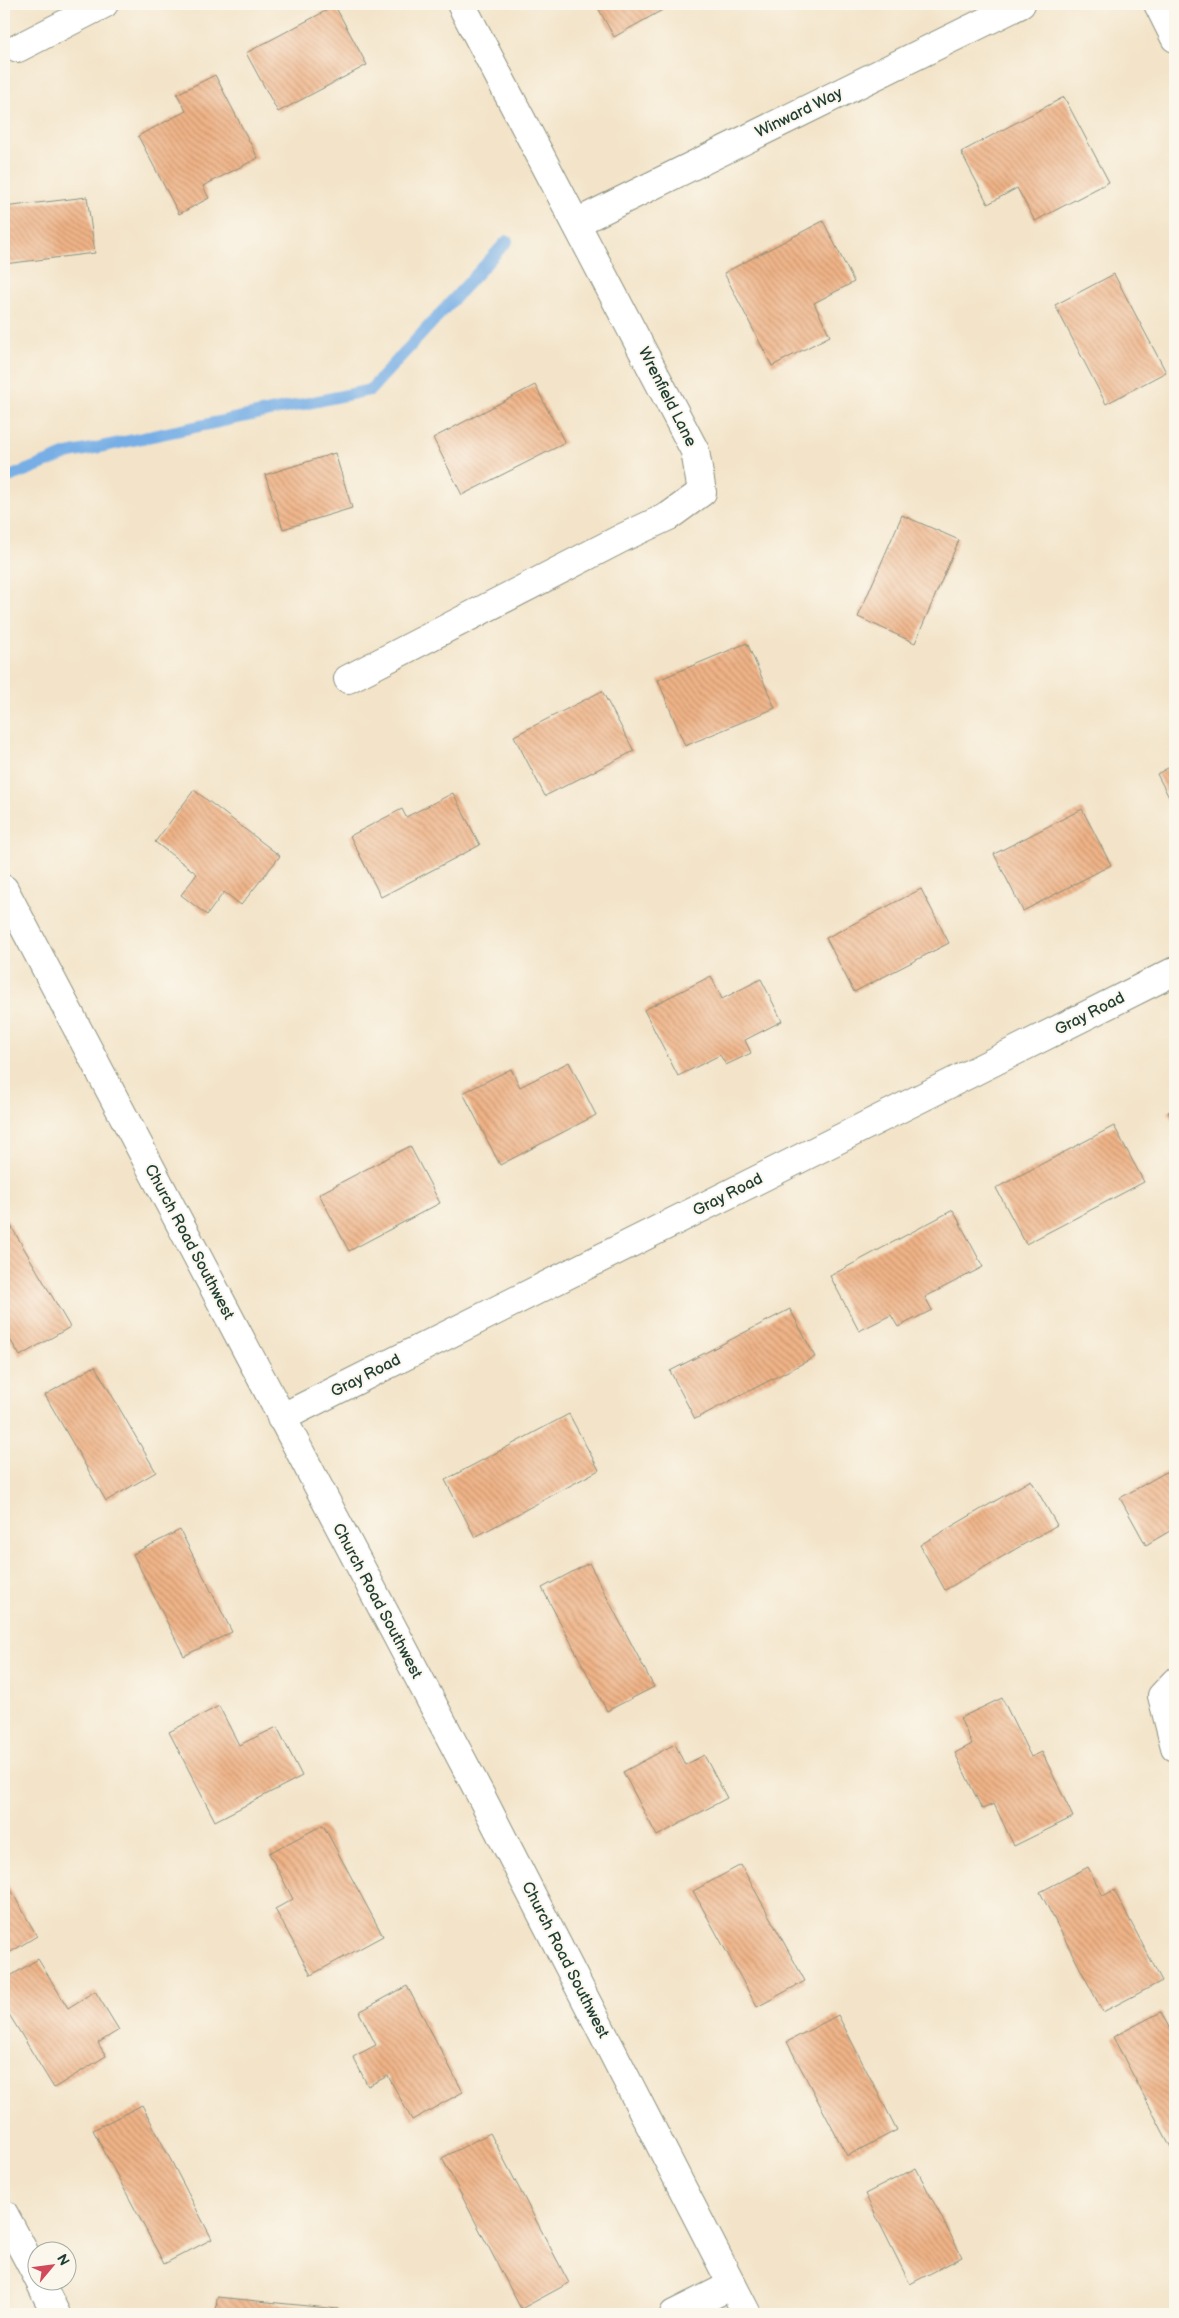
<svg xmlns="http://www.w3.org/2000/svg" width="1179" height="2318" font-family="'Balsamiq Sans',sans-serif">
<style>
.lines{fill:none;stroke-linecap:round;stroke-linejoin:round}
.stream{stroke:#76aee5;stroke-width:12}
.building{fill:url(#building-back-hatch)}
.minor-casing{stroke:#89907e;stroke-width:30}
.minor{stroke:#fff;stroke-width:28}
.labels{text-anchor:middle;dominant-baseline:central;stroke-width:4;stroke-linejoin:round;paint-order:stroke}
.street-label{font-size:16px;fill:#1f3d34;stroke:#fbf7ec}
</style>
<defs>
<pattern id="building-back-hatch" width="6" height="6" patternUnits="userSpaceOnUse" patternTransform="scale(1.25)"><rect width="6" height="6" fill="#f0b387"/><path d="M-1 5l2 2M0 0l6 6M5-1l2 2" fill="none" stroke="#c2936f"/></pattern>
</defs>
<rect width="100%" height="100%" fill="#fbf7ec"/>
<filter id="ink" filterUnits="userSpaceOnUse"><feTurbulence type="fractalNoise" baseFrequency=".02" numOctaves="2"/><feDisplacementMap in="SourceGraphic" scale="10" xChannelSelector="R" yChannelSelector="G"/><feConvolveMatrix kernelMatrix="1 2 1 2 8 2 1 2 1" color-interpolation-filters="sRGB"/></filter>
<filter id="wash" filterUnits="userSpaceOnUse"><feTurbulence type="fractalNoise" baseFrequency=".0096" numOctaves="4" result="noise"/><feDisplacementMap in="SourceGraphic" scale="20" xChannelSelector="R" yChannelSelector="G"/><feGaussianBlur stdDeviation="1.12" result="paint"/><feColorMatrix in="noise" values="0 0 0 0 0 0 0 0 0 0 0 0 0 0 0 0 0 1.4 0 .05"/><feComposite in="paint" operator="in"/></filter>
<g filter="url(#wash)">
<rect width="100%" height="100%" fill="#f3e4c9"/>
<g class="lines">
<path class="stream" d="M4,479l63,-25 303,-64 137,-149"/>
</g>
<g id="blocks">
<g class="building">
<path d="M596,4h67l3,4 -52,29z"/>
<path d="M335,6l32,59 -89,47 -32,-59z"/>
<path d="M215,75l43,83 -55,28 6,12 -30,16 -41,-78 48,-25 -9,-17z"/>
<path d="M1064,97l45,85 -74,39 -18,-33 -29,16 -27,-52z"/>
<path d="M87,197l8,56 -91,11v-57z"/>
<path d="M823,221l31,61 -40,21 16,33 -58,30 -48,-93z"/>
<path d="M1114,274l52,98 -60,32 -51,-99z"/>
<path d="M535,385l30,58 -103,52 -29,-57z"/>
<path d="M335,453l17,55 -69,21 -18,-54z"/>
<path d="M902,515l57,25 -44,103 -57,-26z"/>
<path d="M747,643l28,65 -90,38 -27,-66z"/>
<path d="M602,691l32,60 -89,45 -31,-60z"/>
<path d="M1175,764v45l-18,-35z"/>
<path d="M194,790l86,66 -39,49 -17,-13 -17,23 -26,-20 16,-21 -42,-32z"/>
<path d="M453,793l27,52 -99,52 -31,-61 52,-27 4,8z"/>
<path d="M1082,809l29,56 -88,46 -29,-57z"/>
<path d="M921,889l28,54 -95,49 -28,-54z"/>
<path d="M711,976l11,23 39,-20 21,42 -37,19 6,13 -25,12 -6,-10 -42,21 -34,-66z"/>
<path d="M569,1062l27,53 -96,50 -37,-72 48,-24 9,18z"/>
<path d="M1175,1108v17l-7,-13z"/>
<path d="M1114,1126l30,56 -118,62 -30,-56z"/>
<path d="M410,1146l30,57 -91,48 -30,-57z"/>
<path d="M953,1210l30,57 -58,30 7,13 -34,17 -7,-12 -32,16 -29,-55z"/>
<path d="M4,1214l66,113 -50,29 -16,-27z"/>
<path d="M790,1309l25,48 -120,62 -25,-48z"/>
<path d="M95,1366l61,106 -50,29 -61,-106z"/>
<path d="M569,1414l30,56 -124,67 -30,-57z"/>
<path d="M1175,1467v61l-29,17 -26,-47z"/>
<path d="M1031,1480l26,45 -112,65 -25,-45z"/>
<path d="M180,1530l52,102 -48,24 -51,-102z"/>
<path d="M589,1563l65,124 -47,24 -65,-123z"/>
<path d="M1002,1698l29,59 11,-5 31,65 -59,29 -20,-42 -12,5 -27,-56 17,-9 -12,-26z"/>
<path d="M219,1706l20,39 38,-18 25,49 -87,45 -46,-89z"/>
<path d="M675,1744l10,21 19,-10 23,43 -70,38 -34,-64z"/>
<path d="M323,1825l60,111 -72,39 -36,-66 18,-10 -24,-46z"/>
<path d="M741,1865l64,116 -48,26 -64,-116z"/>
<path d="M1088,1867l15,29 11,-6 48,91 -59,31 -63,-120z"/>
<path d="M4,1878l33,58 -33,20z"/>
<path d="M38,1959l30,49 27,-17 24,39 -21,13 8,13 -52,32 -50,-82v-26z"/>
<path d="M407,1986l56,106 -51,28 -24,-44 -20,10 -15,-29 23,-12 -17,-33z"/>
<path d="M1161,2012l14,27v116l-62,-118z"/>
<path d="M838,2015l59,115 -50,26 -60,-114z"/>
<path d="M142,2105l70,134 -48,25 -71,-134z"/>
<path d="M490,2133l79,150 -48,26 -79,-151z"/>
<path d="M916,2168l46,89 -52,27 -45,-90z"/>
<path d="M217,2297l121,12v5h-122z"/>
</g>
</g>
</g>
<g filter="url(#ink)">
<use href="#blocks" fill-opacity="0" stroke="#89907e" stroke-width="1"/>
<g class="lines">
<defs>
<g id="minor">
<path d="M1158,4l17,34"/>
<path d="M18,48l86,-44"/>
<path d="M576,223l445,-219"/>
<path d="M348,679l276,-142 45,-21 33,-24 -7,-41 -234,-447"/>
<path d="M4,889l476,905 267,520"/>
<path d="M281,1418l894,-447"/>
<path d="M1175,1682l-13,14 13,51"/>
<path d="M4,2214l34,64"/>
<path d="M39,2280l17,34"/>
<path d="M674,2314l58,-29"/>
</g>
</defs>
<use href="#minor" class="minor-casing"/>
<use href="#minor" class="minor"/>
</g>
</g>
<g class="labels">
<g class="street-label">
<text transform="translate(799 113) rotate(-26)">Winward Way</text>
<text transform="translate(667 397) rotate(63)">Wrenfield Lane</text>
<text transform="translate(1090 1014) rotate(-27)">Gray Road</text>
<text transform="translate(728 1195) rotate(-27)">Gray Road</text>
<text transform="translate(189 1242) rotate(62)">Church Road Southwest</text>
<text transform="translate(366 1376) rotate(-27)">Gray Road</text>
<text transform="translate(377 1601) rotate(62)">Church Road Southwest</text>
<text transform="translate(565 1960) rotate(63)">Church Road Southwest</text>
</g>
</g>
<rect width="1179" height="2318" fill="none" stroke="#fbf7ec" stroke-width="20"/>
<g transform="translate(52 2266) rotate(61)"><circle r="24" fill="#fbf7ec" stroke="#a3ada2"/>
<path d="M0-4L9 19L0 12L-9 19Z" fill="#d1495b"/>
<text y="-8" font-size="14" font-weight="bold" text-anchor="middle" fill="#1f3d34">N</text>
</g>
</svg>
